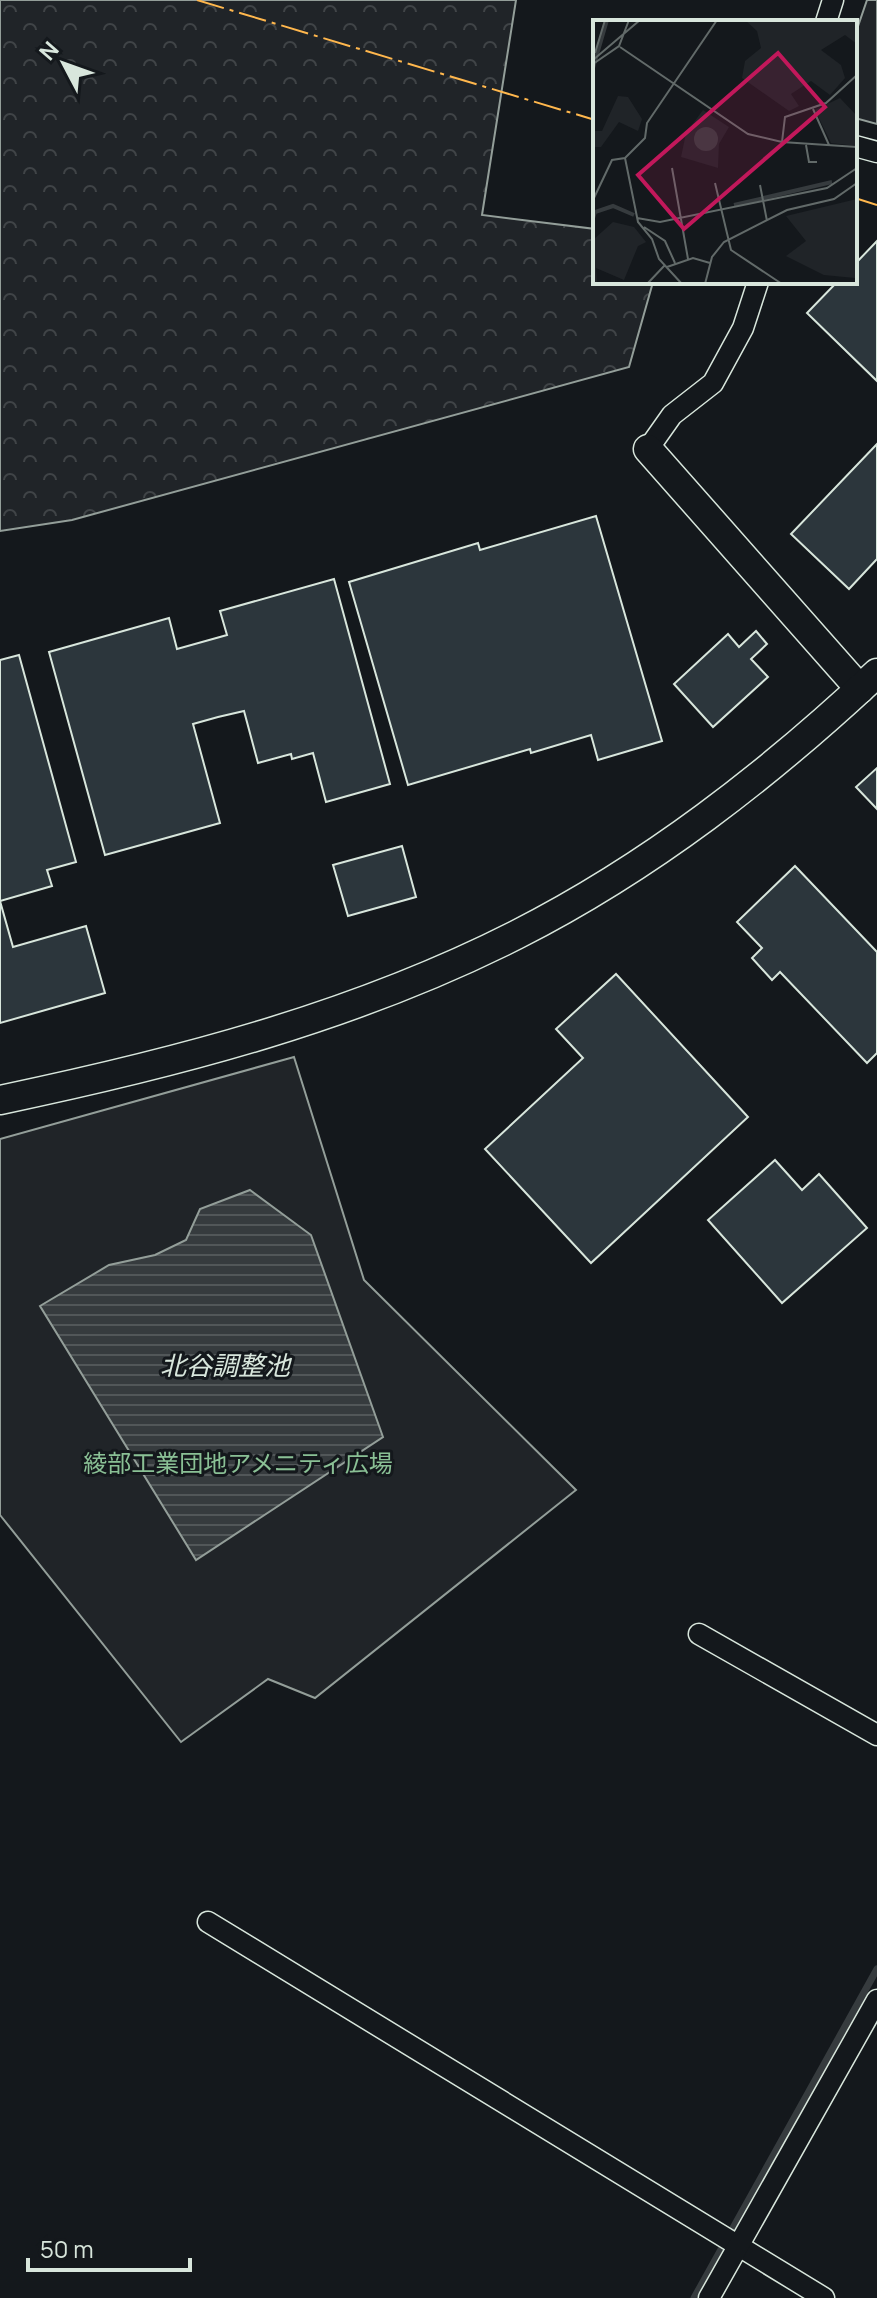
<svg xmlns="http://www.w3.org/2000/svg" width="877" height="2298" font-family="Manrope,'Noto Sans JP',sans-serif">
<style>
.forest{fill:url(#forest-crowns);stroke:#939e99;stroke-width:2}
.park{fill:#202428;stroke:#939e99;stroke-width:2}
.water{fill:url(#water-rules);stroke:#939e99;stroke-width:2}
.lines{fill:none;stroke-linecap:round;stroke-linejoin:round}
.stream{stroke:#363b3e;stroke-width:7}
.building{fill:#2c363c;stroke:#d8e6dc;stroke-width:2}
.street-casing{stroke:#d8e6dc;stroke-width:23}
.secondary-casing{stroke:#d8e6dc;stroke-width:31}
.street{stroke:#14181c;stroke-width:20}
.secondary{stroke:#14181c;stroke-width:28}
.power{stroke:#ffb74d;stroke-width:2;stroke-dasharray:28 6 4 6;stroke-linecap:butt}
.labels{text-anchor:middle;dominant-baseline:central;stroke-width:6;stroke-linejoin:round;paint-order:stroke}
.park-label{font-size:24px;fill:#8ac095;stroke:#14181c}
.water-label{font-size:26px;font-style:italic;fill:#d8e6dc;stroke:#14181c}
.inset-river{fill:none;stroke:#363b3e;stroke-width:4}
.inset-road{fill:none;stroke:#626a69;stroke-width:2}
.view{fill:#c2185b;fill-opacity:0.15;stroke:#c2185b;stroke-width:4}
.inset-edge{fill:none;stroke:#d8e6dc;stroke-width:4}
</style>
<defs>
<pattern id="forest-crowns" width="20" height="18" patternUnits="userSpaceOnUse" patternTransform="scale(2)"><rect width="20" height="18" fill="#202428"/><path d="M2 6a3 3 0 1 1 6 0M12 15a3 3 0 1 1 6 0" fill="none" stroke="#404447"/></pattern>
<pattern id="water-rules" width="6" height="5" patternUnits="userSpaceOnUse" patternTransform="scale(2)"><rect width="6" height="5" fill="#363b3e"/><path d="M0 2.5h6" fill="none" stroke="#525759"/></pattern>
</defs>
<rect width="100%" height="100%" fill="#14181c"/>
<path class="forest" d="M0,0h516l-34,215 113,14v53h58l-24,85 -557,153 -72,11z"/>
<g class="park">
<path d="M867,0h10v124l-22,-6v-83z"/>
<path d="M294,1057l70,223 212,210 -261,208 -47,-19 -87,63 -181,-227v-376z"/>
</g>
<path class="water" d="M250,1190l61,45 72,202 -187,123 -156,-254 69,-41 46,-10 31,-15 14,-31z"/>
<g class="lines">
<path class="stream" d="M694,2298l183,-329"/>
</g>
<g class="building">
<path d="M877,241v140l-70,-68 30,-31h18v-18z"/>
<path d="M877,444v115l-28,30 -58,-55z"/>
<path d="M596,516l66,225 -64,19 -7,-25 -60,18 -1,-4 -122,36 -59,-203 129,-39 2,7z"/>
<path d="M334,579l56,205 -64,18 -13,-49 -21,6 -1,-5 -33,9 -14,-52 -26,6 -25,7 27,99 -115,32 -56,-203 120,-34 8,31 50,-14 -7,-24z"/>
<path d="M756,631l11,13 -16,15 17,18 -55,50 -39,-43 54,-50 11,13z"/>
<path d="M19,655l57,207 -29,8 5,16 -52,15 13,46 73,-21 19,67 -105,30v-363z"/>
<path d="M877,768v41l-21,-22z"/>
<path d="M402,846l14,51 -68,19 -15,-51z"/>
<path d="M795,866l82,86v101l-10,10 -87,-91 -8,8 -20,-22 10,-10 -25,-26z"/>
<path d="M616,974l132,143 -157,146 -106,-114 98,-91 -27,-29z"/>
<path d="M775,1160l27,30 17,-16 48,54 -85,75 -74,-83z"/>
</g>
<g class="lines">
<defs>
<g id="street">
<path d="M826,22l7,-22"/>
<path d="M855,146l22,6"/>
<path d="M648,449l24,-34 41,-32 30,-55 15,-46"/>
<path d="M699,1634l178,101"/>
<path d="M208,1922l616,376"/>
<path d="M709,2298l168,-298"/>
</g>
<g id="secondary">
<path d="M648,449l212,240"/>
<path d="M0,1100c177,-37 354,-83 516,-165 134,-68 252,-160 361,-262"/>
</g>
</defs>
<use href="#street" class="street-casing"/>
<use href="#secondary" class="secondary-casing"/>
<use href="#street" class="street"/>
<use href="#secondary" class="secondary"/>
<g class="power">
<path d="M197,0l398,120"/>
<path d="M855,198l22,7"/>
</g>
</g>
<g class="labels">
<g class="park-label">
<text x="238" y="1462">綾部工業団地アメニティ広場</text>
</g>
<g class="water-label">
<text x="225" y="1365">北谷調整池</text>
</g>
</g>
<g transform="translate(593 20)">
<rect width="264" height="264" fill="#14181c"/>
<path d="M152,0h111l1,24 -12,-9 -24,15 20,15 4,13 -15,17 -19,-14 -20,13 8,12 -10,5 -47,-33 3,-17 16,-13 -4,-17zM25,76l10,1 14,22 -4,12 -19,-9 -18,25h-8v-16h9zM264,179v85l-2,-6 -31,-3 -38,-19 20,-15 -20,-25zM20,202l21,5 12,15 -8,4 -14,34 -28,-12 1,16h-4v-44z" fill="#202428"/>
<path d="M247,78l17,18v30l-26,-3 -16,-33zM110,90l26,17 -10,17 -1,24 -37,-11 5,-24z" fill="#202428"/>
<path d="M101 119a12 12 0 1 1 24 0a12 12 0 1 1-24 0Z" fill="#363b3e"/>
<path class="inset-river" d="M0,48l14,-48M141,185l98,-23M0,198l2,-6 18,-6 21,9"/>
<path class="inset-road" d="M27,27l128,87 34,8 75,5M2,33l10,-33M0,40l47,-40M0,44l26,-18 10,-26M220,89l16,36M189,122l3,-25 41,-14 31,-28M213,125l3,17h8M32,138l13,64 14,17 7,20 23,25M79,148l16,91M122,163l16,67 51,34M167,165l7,36M0,180l19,-40 13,-2 20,-20 2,-15 70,-103M44,198l23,4 167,-34 30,-20M51,207l21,14 10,22M74,247l26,-9 17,5M54,264l18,-19M112,264l7,-27 12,-15 63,-32 47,-11 23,-16"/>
<path class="view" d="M185,33l47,54 -141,122 -46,-54z"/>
<rect width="264" height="264" class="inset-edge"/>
</g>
<g transform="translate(64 64) rotate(311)" stroke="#14181c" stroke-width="6" paint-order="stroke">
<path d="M0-6L14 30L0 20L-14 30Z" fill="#d8e6dc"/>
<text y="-12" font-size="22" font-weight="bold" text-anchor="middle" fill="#d8e6dc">N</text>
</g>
<path d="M28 2258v12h162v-12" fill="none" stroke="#d8e6dc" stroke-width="4"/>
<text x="40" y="2258" font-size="24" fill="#d8e6dc" stroke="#14181c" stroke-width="6" paint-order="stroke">50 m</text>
</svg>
